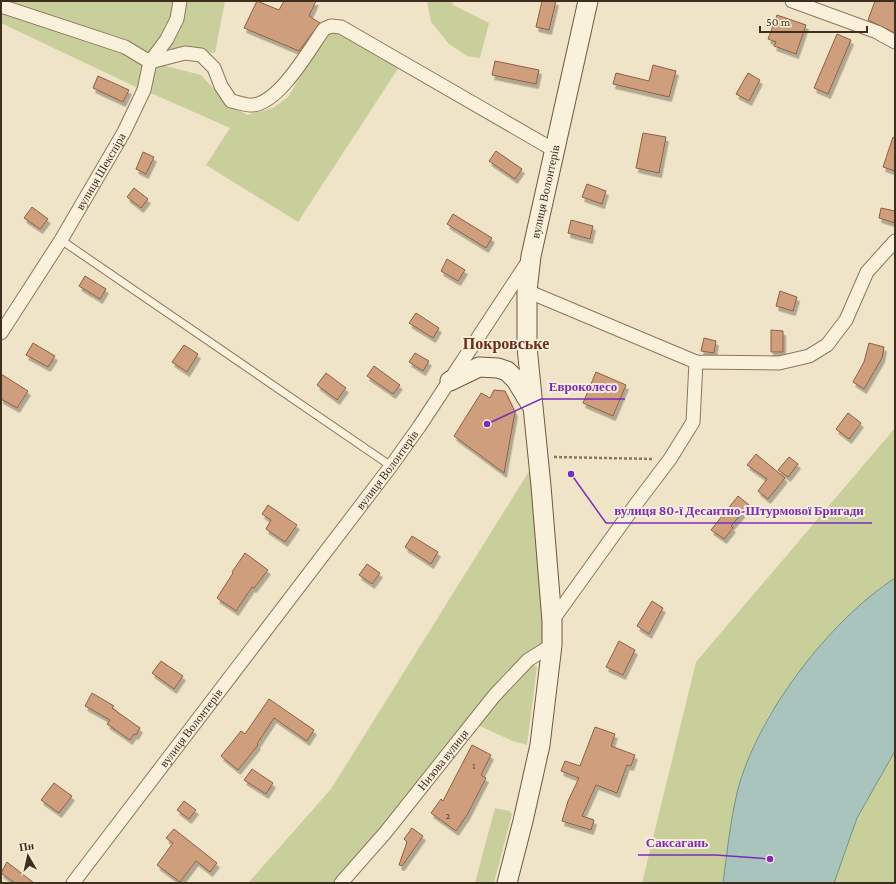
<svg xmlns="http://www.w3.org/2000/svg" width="896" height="884" font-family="'Crimson Pro',serif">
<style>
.green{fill:#c9cf9b}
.water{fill:#a9c4bc;stroke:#6f938a}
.building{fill:#cf9f7d;stroke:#8d5f41;filter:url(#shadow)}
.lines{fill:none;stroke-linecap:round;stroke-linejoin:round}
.lane-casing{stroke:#8d765c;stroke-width:9}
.street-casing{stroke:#8d765c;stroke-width:15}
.secondary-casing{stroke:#6f573f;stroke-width:21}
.path{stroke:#8d765c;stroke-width:2.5;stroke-dasharray:3 2;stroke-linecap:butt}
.lane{stroke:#faf1dc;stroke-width:7}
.street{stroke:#faf1dc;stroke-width:13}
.secondary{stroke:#faf1dc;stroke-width:19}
.labels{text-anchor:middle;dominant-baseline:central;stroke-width:4;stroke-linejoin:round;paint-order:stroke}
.number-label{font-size:10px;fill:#624a37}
.street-label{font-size:12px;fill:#3d2e20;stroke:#f7eed8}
.district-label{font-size:16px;font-weight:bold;fill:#6b2e1e;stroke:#f7eed8}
.leader{fill:none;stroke:#7b2cbf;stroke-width:1.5}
.callout-dot{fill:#7b2cbf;stroke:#f7eed8;stroke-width:1.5}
.callout-label{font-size:13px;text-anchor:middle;font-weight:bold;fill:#7b2cbf;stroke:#f7eed8;stroke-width:4;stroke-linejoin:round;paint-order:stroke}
</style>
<defs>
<filter id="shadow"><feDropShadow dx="2.5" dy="4.5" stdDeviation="0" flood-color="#0004"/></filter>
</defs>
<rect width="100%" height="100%" fill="#f0e4c8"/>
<g class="green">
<path d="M2,1h223l-10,52 -30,-3 -36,5z"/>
<path d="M427,1h25l1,4 36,18 -9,35 -13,-2 -18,-12 -18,-22z"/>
<path d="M1,10l123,40 22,14 -6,25 -139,-66z"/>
<path d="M331,26l70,38 -103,158 -92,-57 24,-37 -86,-38 6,-28 51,13 25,27 21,13 26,-7 15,-11z"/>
<path d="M895,428v150l-18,12 -108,125 -19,39 -13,39 -14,90h-81l54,-221z"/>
<path d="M538,457l14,188 -24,15 9,7 -10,78 -14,-4 -40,-18 -132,160h-93l83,-94z"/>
<path d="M895,751v132h-61l23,-65z"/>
<path d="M495,808l14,3 3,3 -18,69h-19z"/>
</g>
<path class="water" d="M895,578v173l-38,67 -23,65h-111c4,-30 7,-60 14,-90 19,-77 92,-172 158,-215z"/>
<g class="building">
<path d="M257,1l22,9 5,-9h32l-7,15 11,7 -21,28 -55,-23z"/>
<path d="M542,1h14l-7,29 -13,-3z"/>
<path d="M875,1h20v32l-27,-13z"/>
<path d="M777,15l29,10 -10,29 -22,-8 2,-4 -8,-3z"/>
<path d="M837,34l14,6 -23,54 -14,-6z"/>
<path d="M495,61l44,9 -3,14 -44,-9z"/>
<path d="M653,65l23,6 -7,26 -56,-13 3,-11 33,8z"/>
<path d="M748,73l12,7 -11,21 -13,-7z"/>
<path d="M98,76l31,14 -6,12 -30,-14z"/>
<path d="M643,133l23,4 -7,36 -23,-5z"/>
<path d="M893,137l2,1v33l-12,-4z"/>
<path d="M496,151l26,18 -7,10 -26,-18z"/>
<path d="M143,152l11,5 -8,17 -10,-5z"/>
<path d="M587,184l19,7 -4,13 -20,-7z"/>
<path d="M134,188l14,11 -7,9 -14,-11z"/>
<path d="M32,207l16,12 -8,10 -16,-11z"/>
<path d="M881,208l14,3v12l-16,-5z"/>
<path d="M453,214l39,24 -6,10 -39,-24z"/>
<path d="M571,220l22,6 -3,13 -22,-6z"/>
<path d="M447,259l18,11 -7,11 -17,-10z"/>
<path d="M85,276l21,13 -6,10 -21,-13z"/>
<path d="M780,291l17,6 -4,14 -17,-5z"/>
<path d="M416,313l23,15 -6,10 -24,-15z"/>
<path d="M771,330l12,1v21h-12z"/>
<path d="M704,338l12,3 -2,12 -13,-2z"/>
<path d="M33,343l22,13 -7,11 -22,-12z"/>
<path d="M869,343l15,4 -2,11 -18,31 -11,-7 11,-20z"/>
<path d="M184,345l14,9 -11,18 -15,-10z"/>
<path d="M415,353l14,8 -6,10 -14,-9z"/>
<path d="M374,366l26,19 -7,9 -26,-18z"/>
<path d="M596,372l30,13 -13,31 -30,-13z"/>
<path d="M326,373l20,15 -9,12 -20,-15z"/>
<path d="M1,374l27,17 -11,17 -16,-9z"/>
<path d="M494,390l11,1 10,21 -11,61 -50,-37 27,-43 9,5z"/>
<path d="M848,413l13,10 -12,16 -13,-10z"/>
<path d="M756,454l29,24 -17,21 -10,-8 9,-12 -20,-14z"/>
<path d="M789,457l9,7 -10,13 -10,-7z"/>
<path d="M738,496l11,9 -18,21 2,2 -9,11 -13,-9z"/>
<path d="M268,505l29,20 -12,17 -19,-13 5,-9 -9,-6z"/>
<path d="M412,536l26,16 -7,12 -26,-17z"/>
<path d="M245,553l23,17 -14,18 -2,-1 -16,24 -19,-13 16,-25 -1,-1z"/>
<path d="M367,564l13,9 -8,11 -13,-9z"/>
<path d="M652,601l11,7 -14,26 -12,-8z"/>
<path d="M619,641l16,9 -12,25 -17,-8z"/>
<path d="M161,661l22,15 -9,13 -22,-16z"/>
<path d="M92,693l22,13 -2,2 28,20 -4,7 -2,-1 -4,6 -23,-16 3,-4 -25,-14z"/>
<path d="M269,699l45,31 -7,11 -33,-23 -17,26 1,1 -20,25 -17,-14 20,-25 4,3z"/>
<path d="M595,727l20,7 -4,12 24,9 -4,11 -4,-1 -10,28 -21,-8 -14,31 12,4 -3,10 -29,-9 6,-20 11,-23 -18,-7 4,-10 15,5z"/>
<path d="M472,745l19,10 -10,20 5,3 -19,37 -11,16 -25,-18 10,-14 2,2z"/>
<path d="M252,769l21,14 -7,11 -22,-14z"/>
<path d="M54,783l18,13 -13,17 -18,-13z"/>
<path d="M184,801l12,9 -7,9 -12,-9z"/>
<path d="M412,828l11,8 -21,30 -3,-1 8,-23 -3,-3z"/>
<path d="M174,829l43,34 -7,9 -14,-11 -16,21 -23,-17 16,-22 -7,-5z"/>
<path d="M7,862l27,21h-19l-14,-10z"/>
</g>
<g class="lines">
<defs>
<path id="lane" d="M61,240l330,226"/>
<g id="street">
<path d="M792,1l85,31 18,10"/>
<path d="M1,6l124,41 25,15 35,-9 16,2 13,13 7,18 10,15c7,1 15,5 22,4 27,-3 56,-55 71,-76l7,-3 10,1 213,123"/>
<path d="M527,291l169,71 83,1 30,-7 18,-11 19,-25 21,-48 28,-31"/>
<path id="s1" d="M1,333l60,-93 63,-108 20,-42 6,-28 17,-23 10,-20 3,-18"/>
<path d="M552,621l84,-117 34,-45 23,-37 3,-60"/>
<path id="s2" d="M73,883l318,-417 28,-39 110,-167"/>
<path id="s3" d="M341,883l44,-50 109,-137 34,-36 24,-15"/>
</g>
<g id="secondary">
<path d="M450,381l29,-14 19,1 9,3 9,9 14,23"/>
<path id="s4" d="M507,883l16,-62 17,-76 12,-100v-24l-11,-135 -14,-139v-56l4,-35 57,-255"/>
</g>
</defs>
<use href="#lane" class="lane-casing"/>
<use href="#street" class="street-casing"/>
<use href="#secondary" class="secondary-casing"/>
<path class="path" d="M554,457l99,2"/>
<use href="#lane" class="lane"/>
<use href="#street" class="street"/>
<use href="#secondary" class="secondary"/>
</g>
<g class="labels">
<g class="number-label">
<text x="474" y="765">1</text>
<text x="448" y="815">2</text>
</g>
<g class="street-label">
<text stroke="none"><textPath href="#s1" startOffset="190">вулиця Шекспіра</textPath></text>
<text stroke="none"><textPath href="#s4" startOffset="699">вулиця Волонтерів</textPath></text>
<text stroke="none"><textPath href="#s2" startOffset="519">вулиця Волонтерів</textPath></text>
<text stroke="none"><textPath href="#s2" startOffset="195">вулиця Волонтерів</textPath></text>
<text stroke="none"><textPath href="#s3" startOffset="160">Низова вулиця</textPath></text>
</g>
<g class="district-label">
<text x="506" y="343">Покровське</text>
</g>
</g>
<path class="leader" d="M487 424L541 399H625M571 474L606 523H872M770 859L716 855H638"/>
<g class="callout-dot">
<circle cx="487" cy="424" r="4"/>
<circle cx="571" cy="474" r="4"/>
<circle cx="770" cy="859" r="4"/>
</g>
<g class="callout-label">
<text x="583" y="391">Евроколесо</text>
<text x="739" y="515">вулиця 80-ї Десантно-Штурмової Бригади</text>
<text x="677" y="847">Саксагань</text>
</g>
<rect width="896" height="884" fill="none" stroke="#3d2e20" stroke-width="4"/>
<g transform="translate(28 856) rotate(351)" stroke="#f7eed8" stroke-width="3" paint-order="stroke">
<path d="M0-3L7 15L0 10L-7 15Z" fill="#3d2e20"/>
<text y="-6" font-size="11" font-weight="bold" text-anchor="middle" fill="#3d2e20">Пн</text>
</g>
<path d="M760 26v6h107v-6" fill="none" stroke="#3d2e20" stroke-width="2"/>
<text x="766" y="26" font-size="12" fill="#3d2e20" stroke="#f7eed8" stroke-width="3" paint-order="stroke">50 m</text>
</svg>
